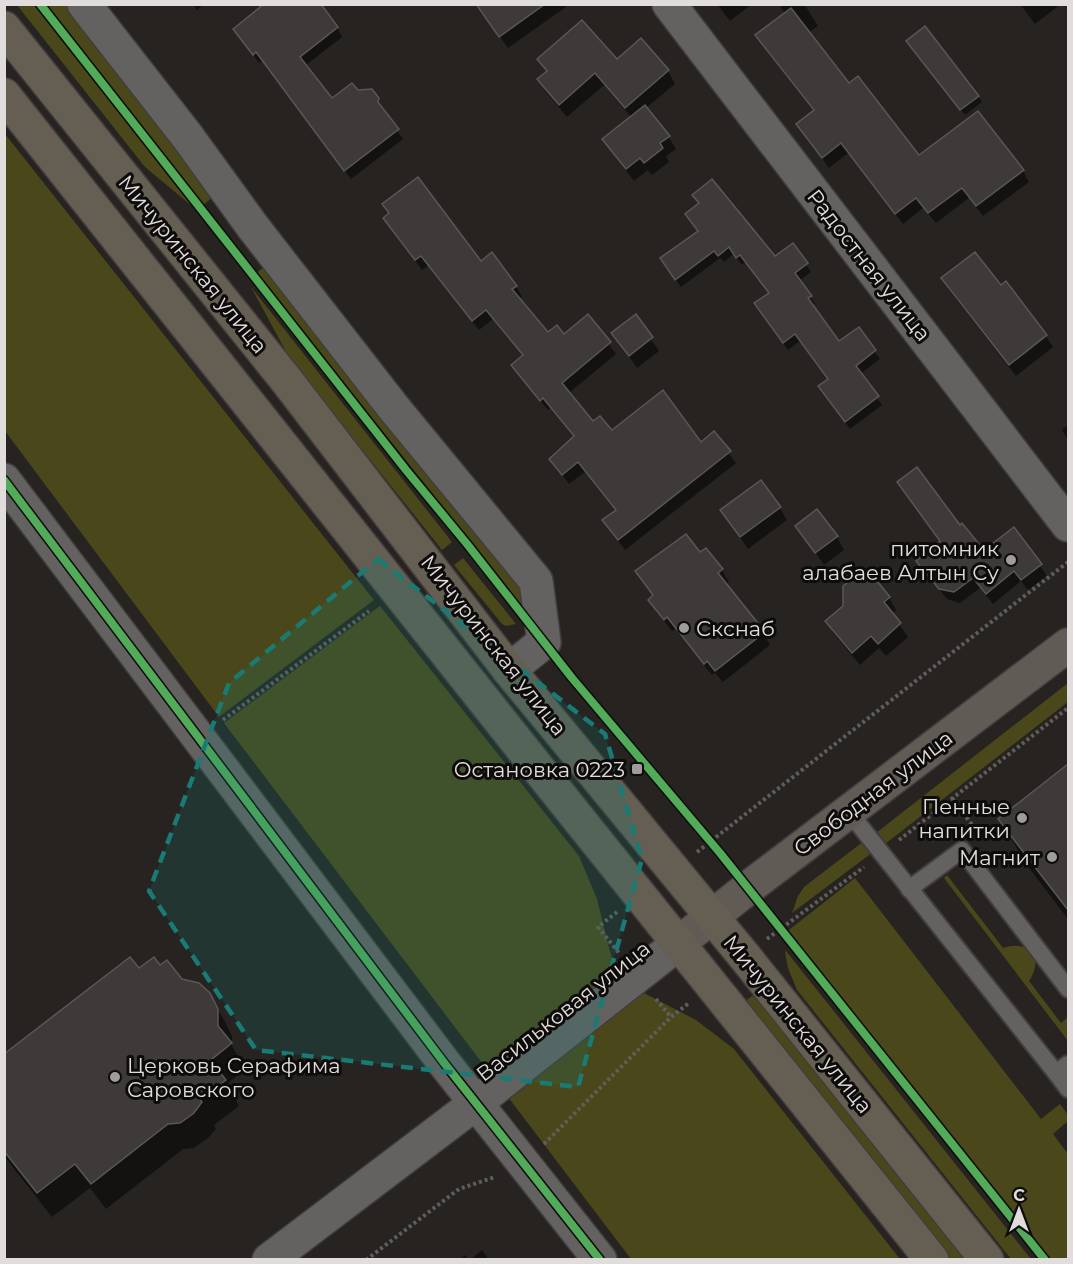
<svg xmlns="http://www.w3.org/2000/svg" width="1073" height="1264" font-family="Montserrat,sans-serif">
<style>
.green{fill:#4a481b}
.shadow{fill:#0007}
.building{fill:#3d3a39;stroke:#5a5756;stroke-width:1.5}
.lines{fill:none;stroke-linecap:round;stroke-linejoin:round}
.service-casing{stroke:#413e3d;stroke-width:20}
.minor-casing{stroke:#413e3d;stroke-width:36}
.secondary-casing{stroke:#413e3d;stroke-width:36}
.primary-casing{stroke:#413e3d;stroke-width:36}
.path{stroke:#605e5d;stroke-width:4;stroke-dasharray:3 3;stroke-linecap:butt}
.service{stroke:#646261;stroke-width:16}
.minor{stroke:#646261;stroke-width:33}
.secondary{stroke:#605b55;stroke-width:33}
.primary{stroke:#655e53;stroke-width:33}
.cycleway-casing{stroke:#0e0c0b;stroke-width:11}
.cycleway{stroke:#51ab58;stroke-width:8}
.marked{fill:#1a7b74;fill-opacity:0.2;stroke:#1a7b74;stroke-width:4.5;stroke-dasharray:12 8;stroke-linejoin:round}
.poi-dot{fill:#a09c9b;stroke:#0e0c0b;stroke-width:2}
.labels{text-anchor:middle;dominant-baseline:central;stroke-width:6;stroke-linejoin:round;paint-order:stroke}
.street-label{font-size:21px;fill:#e1dddc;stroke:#0e0c0b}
.poi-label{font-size:21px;fill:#e1dddc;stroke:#0e0c0b;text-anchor:end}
</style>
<rect width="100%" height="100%" fill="#262321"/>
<g class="green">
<path d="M17,5h17l159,202 -48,-40z"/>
<path d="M45,5h20l149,191 -12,10z"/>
<path d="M5,134l369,466 -155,117 -214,-286z"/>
<path d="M268,264l258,329 2,20 -272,-340z"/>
<path d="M251,287l201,255 -10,8 -152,-191z"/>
<path d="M463,558l53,66 -10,2 -4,-2 -48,-59z"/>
<path d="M380,606l199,250 18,43 12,49 5,16 6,10 22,18 54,28 38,29 166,210h-269l-407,-536z"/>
<path d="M1068,683v19l-183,142 -9,-11z"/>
<path d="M864,841l9,11 -81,61 6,-17 6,-9z"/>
<path d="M947,875l56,73c26,-9 42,10 26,33l32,42 7,-6v24l-124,-163z"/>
<path d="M855,878l186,241 19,-15 8,11v6l-15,13 15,20v105h-22l-259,-323 2,-6z"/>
<path d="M786,951l245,308h-20l-214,-269 -9,-22 -3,-16z"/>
<path d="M752,996l6,3 207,260h-15l-201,-252 -2,-7z"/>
</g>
<g class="shadow">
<path d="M193,4h11l-7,6z"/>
<path d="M477,4h88l1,3 -58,41z"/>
<path d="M717,4h35l-22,17z"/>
<path d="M779,4h25l14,22 -10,7 41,52 70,72 104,14 6,11 -46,34 -14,-18 -33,25 -13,-15 -20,16 -55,-71 -19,15 -31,-44 16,-13 -50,-64 -7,-11 28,-22z"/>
<path d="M1020,4h41l-26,20z"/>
<path d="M337,27l5,10 -37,29 27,34 25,-8 21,7 5,12 20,28 -52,40 -89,-118 -3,2 -24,-34z"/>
<path d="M911,47l67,49 4,6 -17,13z"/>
<path d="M539,59l78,3 51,9 7,13 -29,24 22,28 8,13 -10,7 3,6 -17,13 -4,-5 -14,11 -22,-29 -8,-13 28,-21 -28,-33 -37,32 -21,-25 -7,-12 8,-7z"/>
<path d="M687,215l87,43 18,-13 19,27 -12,9 16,23 -4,2 28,38 19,-15 22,30 -20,15 22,31 -32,24 -30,-42 9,-7 -29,-39 -12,9 -28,-39 10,-17 -24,-33 -4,4 -8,-11 -10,8 -4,-4 -39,29 -15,-21 33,-34z"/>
<path d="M385,218l95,45 36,23 6,11 -3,3 29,34 16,2 24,-20 28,38 -47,39 24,30 19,9 89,12 13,-10 22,29 -111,87 -21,-29 12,-10 -31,-39 -16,12 -18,-25 23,-21 -23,-30 -3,2 -29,-34 -6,-11 11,-8 -31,-38 -14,11 -51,-64 -6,4z"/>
<path d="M943,279l57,8 46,49 7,11 -37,29 -67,-86z"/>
<path d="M635,316l24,35 -22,17 -24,-35z"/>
<path d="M1068,425v15l-6,-10z"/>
<path d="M780,508l7,12 -39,29 -26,-39z"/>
<path d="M797,526l40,11 7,13 -20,15z"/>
<path d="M1014,529l33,47 -19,14 -7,-9 -28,23 -13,-16 -20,15 -13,-4 -22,-27 -7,-11 66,-9z"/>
<path d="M699,554l23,16 7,12 -4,3 38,48 7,12 -47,37 -8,-9 -3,2 -37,-46 -3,2 -15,-19 -7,-12 4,-3 -17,-25z"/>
<path d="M889,598l7,12 -4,4 16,23 -22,19 -7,-8 -19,17 -26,-31 -7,-12 18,-16z"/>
<path d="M1068,766v153l-42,-55 -26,-45z"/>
<path d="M160,967l21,13 28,14 15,26 8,16v10l13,23 -18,15 12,22 -25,19 2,4 -8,9 -14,10 -11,1 -77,60 -16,-21 -38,29 -48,-61v-66l135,-120z"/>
<path d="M482,1250l7,10h-19z"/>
<path d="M465,1255l4,5h-10z"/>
</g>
<g class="building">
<path d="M264,4h57l17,23 -38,30 32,41 20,-15 6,7 14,-1 7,9 -1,4 21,27 -55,42 -88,-119 -3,3 -20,-26z"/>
<path d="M476,4h69l-46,33z"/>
<path d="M791,8l58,75 9,-7 61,79 59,-44 46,59 -48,36 -14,-18 -34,25 -12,-15 -21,16 -54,-71 -19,15 -26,-34 18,-14 -59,-75z"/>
<path d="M582,20l35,39 24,-21 28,32 -44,38 -30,-35 -36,32 -22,-26 10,-8 -10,-12z"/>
<path d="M925,26l54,70 -19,14 -54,-69z"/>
<path d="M645,105l25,31 -10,7 3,5 -19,15 -4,-5 -14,11 -24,-30z"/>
<path d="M418,177l63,84 11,-9 25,34 -5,3 36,43 9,-7 7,9 24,-20 23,28 -49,41 31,38 7,-5 12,14 51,-40 38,52 13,-11 17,20 -113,89 -16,-20 14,-10 -38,-48 -16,13 -13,-16 25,-23 -31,-38 -3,3 -29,-36 12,-10 -37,-45 -14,11 -51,-65 -6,4 -32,-42 6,-5 -7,-9z"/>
<path d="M712,179l63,77 18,-13 15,20 -13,10 17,23 -4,2 31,43 20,-14 17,23 -20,16 23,30 -34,26 -27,-36 10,-7 -33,-45 -12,9 -29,-40 15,-10 -29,-38 -4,3 -7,-11 -11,9 -4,-5 -39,29 -15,-22 38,-27 -13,-17 14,-11 -7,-8z"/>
<path d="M975,252l26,33 5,-4 41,54 -38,30 -68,-87z"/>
<path d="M636,314l17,23 -24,19 -18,-23z"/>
<path d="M917,467l43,58 2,-2 22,27 30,-23 28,37 -21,16 -7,-9 -28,23 -13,-16 -19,14 -15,-3 -23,-28 24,-20 -43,-59z"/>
<path d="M761,480l20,27 -41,30 -20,-27z"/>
<path d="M817,509l21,27 -23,17 -20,-27z"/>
<path d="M686,534l14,18 6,-4 17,21 -5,4 47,59 -50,39 -8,-10 -3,3 -37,-47 -3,3 -16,-20 5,-5 -18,-24z"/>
<path d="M858,574l15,2 17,21 -6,5 17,21 -23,21 -7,-8 -19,17 -27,-32 18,-15v-20z"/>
<path d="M1068,764v146l-70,-91z"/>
<path d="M130,957l9,11 15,-11 6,8 7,-5 15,19 17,4 11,10 8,16v17l14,17 -21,17 15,20 -26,19 2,3 -8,11 -14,10 -12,1 -77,60 -16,-20 -38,29 -33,-42v-97z"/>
</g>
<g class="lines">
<defs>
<g id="service">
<path d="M849,812l207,261 12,-9"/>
<path d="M909,889l53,-39 106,139"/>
<path d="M1056,1073l12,16"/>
</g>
<g id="minor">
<path d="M84,4l103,132 66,91 140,180 143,174 8,61 -35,28"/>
<path d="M669,4l399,521"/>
<path d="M4,480l441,584 155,196"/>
<path d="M269,1260l207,-157 203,-160"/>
</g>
<path id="secondary" d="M679,943l69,-55 320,-243"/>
<g id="primary">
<path d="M4,28l283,353 222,289 236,287 242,303"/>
<path d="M4,95l533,672 395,493"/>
</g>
</defs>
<use href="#service" class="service-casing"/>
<use href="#minor" class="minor-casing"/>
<use href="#secondary" class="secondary-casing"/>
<use href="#primary" class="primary-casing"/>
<g class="path">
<path d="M223,720l146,-109"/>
<path d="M952,798l27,36"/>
<path d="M899,840l169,-132"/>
<path d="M697,852l371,-290"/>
<path d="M617,912l-19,15 21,26"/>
<path d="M767,939l97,-72"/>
<path d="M656,999l15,18"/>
<path d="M544,1144l127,-127 18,-14"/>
<path d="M366,1260l93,-71 36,-12"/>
</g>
<use href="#service" class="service"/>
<use href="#minor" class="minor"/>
<use href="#secondary" class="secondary"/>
<use href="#primary" class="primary"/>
<defs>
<g id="cycleway">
<path d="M40,4l366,466 61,74 105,134 148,175 325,407"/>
<path d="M4,480l441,584 155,196"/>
</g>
</defs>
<use href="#cycleway" class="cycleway-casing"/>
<use href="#cycleway" class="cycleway"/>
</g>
<path class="marked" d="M378,559l227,175 37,125 -64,228 -322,-37 -107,-159 80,-208z"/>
<g class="poi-dot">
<circle cx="1011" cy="560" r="6"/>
<circle cx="684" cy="628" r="6"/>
<rect x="631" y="763" width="12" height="12" rx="3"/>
<circle cx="1022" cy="818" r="6"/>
<circle cx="1052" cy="857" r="6"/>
<circle cx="115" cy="1077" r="6"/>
</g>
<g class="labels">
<g class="street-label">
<text transform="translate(193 264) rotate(51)">Мичуринская улица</text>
<text transform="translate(869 265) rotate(52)">Радостная улица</text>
<text transform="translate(494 645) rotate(52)">Мичуринская улица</text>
<text transform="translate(873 793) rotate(-37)">Свободная улица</text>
<text transform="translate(563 1011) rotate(-38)">Васильковая улица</text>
<text transform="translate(798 1024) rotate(51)">Мичуринская улица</text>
</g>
<g class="poi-label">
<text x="999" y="548">питомник<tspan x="999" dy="24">алабаев Алтын Су</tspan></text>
<text x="696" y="628" text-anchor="start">Скснаб</text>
<text x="625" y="769">Остановка 0223</text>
<text x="1010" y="806">Пенные<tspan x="1010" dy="24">напитки</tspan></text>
<text x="1040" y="857">Магнит</text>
<text x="127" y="1065" text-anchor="start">Церковь Серафима<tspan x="127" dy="24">Саровского</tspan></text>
</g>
</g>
<rect width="1073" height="1264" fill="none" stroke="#e1dddc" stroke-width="12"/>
<g transform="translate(1019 1210)" stroke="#0e0c0b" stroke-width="4.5" paint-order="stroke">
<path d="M0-4.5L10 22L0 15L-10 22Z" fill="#e1dddc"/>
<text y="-9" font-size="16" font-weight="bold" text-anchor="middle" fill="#e1dddc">С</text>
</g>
</svg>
